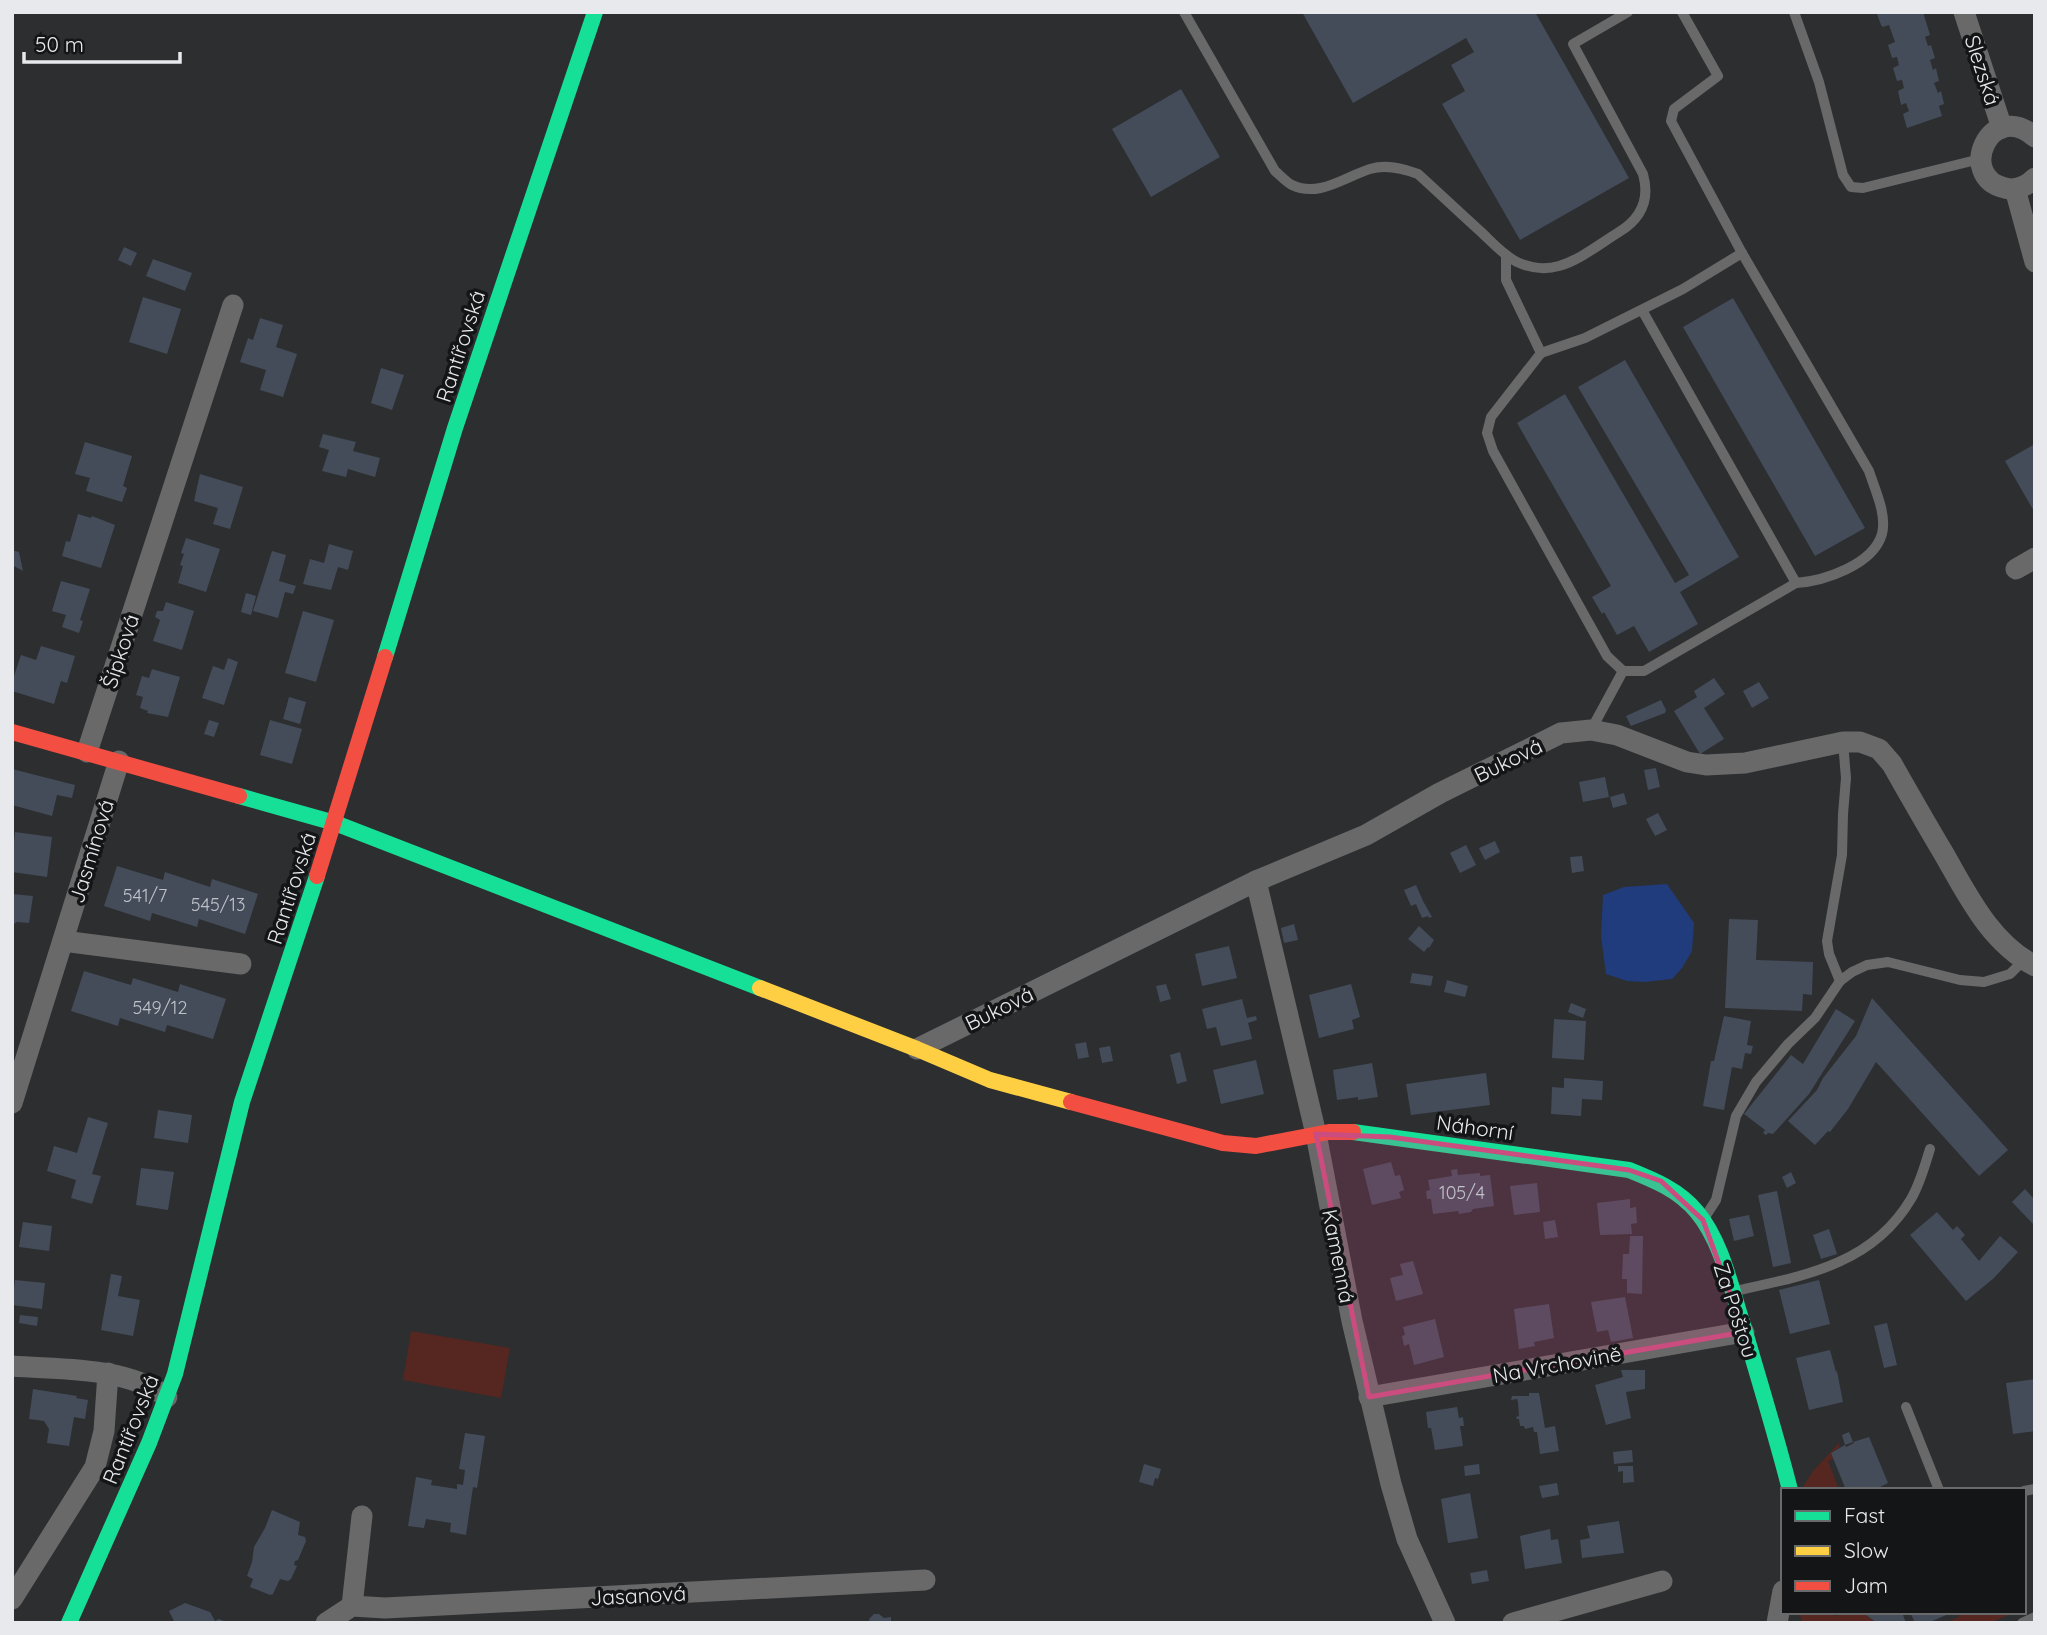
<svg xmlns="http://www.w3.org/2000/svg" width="2047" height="1635" font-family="Quicksand,sans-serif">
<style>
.green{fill:#562620}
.water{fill:#203c7c}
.building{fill:#444c5a}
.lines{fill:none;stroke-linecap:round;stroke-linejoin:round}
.lane{stroke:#696969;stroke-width:10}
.street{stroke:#696969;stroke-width:21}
.fast{stroke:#16e098;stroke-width:16}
.slow{stroke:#ffcf43;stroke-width:16}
.jam{stroke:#f24e42;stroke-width:16}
.marked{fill:#cb4c7f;fill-opacity:0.2;stroke:#cb4c7f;stroke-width:5;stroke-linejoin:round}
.labels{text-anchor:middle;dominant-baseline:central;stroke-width:7;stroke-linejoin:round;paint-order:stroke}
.number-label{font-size:18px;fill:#bec2c8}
.street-label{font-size:21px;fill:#e7e9ec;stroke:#141517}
</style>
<rect width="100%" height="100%" fill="#2c2e30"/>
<g class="green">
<path d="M411,1331l99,17 -9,50 -98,-18z"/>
<path d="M1839,1443l1,4 -9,6 2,6 -5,2 11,29h-38l12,-19z"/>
<path d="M1807,1612h18l10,4 12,-4h15l14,11h-74l-2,-8z"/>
<path d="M1958,1612h57l-25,11h-45l14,-6z"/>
</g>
<path class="water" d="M1667,884l27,39 -2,28 -10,17 -10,11 -28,3 -17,-1 -21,-7 -5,-38 2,-41 21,-8z"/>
<g class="building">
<path d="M1302,12h233l94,166 -109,62 -78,-136 23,-13 -14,-26 23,-13 -8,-14 -113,65z"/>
<path d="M1882,12h41l7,23 -5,2 3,9 3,-1 4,13 -5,2 3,10 3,-2 3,13 -5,2 4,10 3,-2 3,13 -5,2 3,10 -35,12 -4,-14 6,-3 -3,-8 -5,2 -3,-14 6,-3 -2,-8 -5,1 -4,-13 6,-3 -2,-8 -5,1 -4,-13 7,-3 -6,-17 -6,2 -2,-2 -4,-11z"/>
<path d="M1181,89l39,68 -69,40 -39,-68z"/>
<path d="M124,247l13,6 -6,13 -13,-6z"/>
<path d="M153,259l39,14 -7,18 -39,-15z"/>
<path d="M143,297l38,12 -14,45 -38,-12z"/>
<path d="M1733,298l132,230 -50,28 -132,-229z"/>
<path d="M260,318l23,7 -7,22 21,7 -14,43 -23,-7 6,-20 -26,-8 8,-24 5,2z"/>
<path d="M1625,360l114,197 -59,35 18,32 -49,28 -15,-26 -17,9 -13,-23 -2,2 -10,-17 19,-11 -94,-163 48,-29 110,189 14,-8 -111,-188z"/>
<path d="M381,368l23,7 -12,35 -21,-7z"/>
<path d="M323,434l33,8 -3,9 27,7 -5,19 -27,-8 -2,8 -24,-6 7,-21 -10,-3z"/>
<path d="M85,442l47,14 -9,30 4,2 -5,14 -36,-11 4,-13 -15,-4z"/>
<path d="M2035,444v69l-30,-52z"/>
<path d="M200,474l43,13 -13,42 -17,-5 5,-16 -24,-7z"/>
<path d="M78,514l13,4 1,-2 23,9 -14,43 -39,-12 4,-15 4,1z"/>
<path d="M186,538l34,11 -14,43 -28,-9 5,-17 -3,-1 4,-11 -3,-1z"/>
<path d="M329,544l24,7 -5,19 -10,-3 -7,23 -28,-6 7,-25 14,4z"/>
<path d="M12,550l7,2 4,19 -11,-6z"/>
<path d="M272,551l14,4 -7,26 17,5 -3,8 -8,-2 -7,26 -25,-7z"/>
<path d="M61,581l29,8 -10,31 3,1 -4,12 -17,-6 4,-12 -14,-4z"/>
<path d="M246,593l10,3 -5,19 -10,-3z"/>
<path d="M166,602l28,9 -12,39 -29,-9 7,-21 -5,-3 2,-6h6z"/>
<path d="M303,611l31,9 -18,62 -31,-9z"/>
<path d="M41,646l34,10 -8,27 -6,-2 -7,23 -42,-13v-9l9,-27 15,5z"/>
<path d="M228,658l10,4 -14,43 -22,-7 11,-32 11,4z"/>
<path d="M152,669l28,8 -12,40 -21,-4 1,-2 -8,-3 3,-11 -7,-2 6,-19 7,2z"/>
<path d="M1714,678l11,16 -21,14 20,31 -24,15 -26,-43 23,-14 -3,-6z"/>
<path d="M1759,682l10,16 -17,10 -9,-17z"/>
<path d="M289,697l17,5 -6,22 -17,-5z"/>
<path d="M1661,700l5,10 -1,3 -34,13 -5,-10z"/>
<path d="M209,720l10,3 -5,14 -10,-3z"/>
<path d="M270,720l32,9 -10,35 -32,-9z"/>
<path d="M1656,768l4,19 -12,3 -4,-20z"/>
<path d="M12,769l63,16 -3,13 -15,-3 -5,21 -40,-11z"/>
<path d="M1605,777l4,20 -26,5 -4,-20z"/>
<path d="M1624,793l3,11 -14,4 -3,-11z"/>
<path d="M1658,813l9,17 -12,6 -9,-17z"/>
<path d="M15,832l37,5 -5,40 -35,-5v-30h2z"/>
<path d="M1495,841l5,11 -15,8 -6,-12z"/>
<path d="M1466,845l10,20 -16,8 -10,-20z"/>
<path d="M1582,856l2,15 -12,2 -2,-16z"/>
<path d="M117,866l46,14 2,-8 45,15 2,-8 46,15 -13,40 -46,-15 -2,8 -45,-14 -2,8 -46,-15z"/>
<path d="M1416,885l7,16 9,16 -3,1 -1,-2 -6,2 -6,-14 -5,2 -7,-16z"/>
<path d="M12,894l21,2 -4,27 -12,-1 -5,3z"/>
<path d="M1729,919l29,1 -2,40 57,2 -1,33 -9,-1 -1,17 -77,-3z"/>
<path d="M1294,924l4,16 -14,3 -3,-15z"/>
<path d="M1419,926l15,14 -5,8 -1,-1 -4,5 -16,-13z"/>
<path d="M1229,946l8,32 -35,8 -7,-32z"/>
<path d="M84,971l47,14 2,-7 45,14 2,-8 46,15 -13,40 -46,-14 -2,7 -45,-14 -2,8 -47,-15z"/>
<path d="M1412,973l21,3 -2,10 -21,-3z"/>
<path d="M1447,980l21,6 -3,11 -21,-5z"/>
<path d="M1166,984l5,15 -11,3 -4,-16z"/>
<path d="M1351,984l9,33 -8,3 2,9 -35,9 -10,-43z"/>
<path d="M1872,998l136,152 -29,26 -103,-114 -28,47 -18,23 -2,-1 -13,14 -27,-24 29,-31 6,-12 33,-42z"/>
<path d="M1242,999l5,19 9,-2 1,4 -9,3 4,16 -31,7 -5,-19 -9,2 -5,-20z"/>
<path d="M1571,1003l15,6 -3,9 -15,-6z"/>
<path d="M1836,1009l19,12 -46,73 -36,40 -5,-1 -2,2 -3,-2 2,-3 -21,-16 47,-59 12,9z"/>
<path d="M1724,1016l27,5 -4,24 6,1 -2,8 -6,-1 -3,16 -10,-2 -8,43 -21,-4 8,-45h3z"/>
<path d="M1554,1019l32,2 -2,39 -32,-2z"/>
<path d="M1086,1042l3,15 -11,2 -3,-15z"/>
<path d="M1110,1046l3,15 -11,2 -3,-15z"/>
<path d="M1180,1052l7,29 -10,3 -7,-29z"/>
<path d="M1256,1060l8,34 -43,10 -8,-34z"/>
<path d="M1372,1063l6,34 -20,3v-3l-21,3 -4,-30z"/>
<path d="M1486,1073l4,32 -79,10 -5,-31z"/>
<path d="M1564,1078l39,3 -1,19 -20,-1 -1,17 -30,-2 1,-27 12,1z"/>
<path d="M158,1110l34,5 -4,28 -34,-5z"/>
<path d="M88,1117l20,6 -16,51 9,2 -9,28 -21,-6 5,-18 -29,-9 7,-25 23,7z"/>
<path d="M1391,1162l4,14 5,-1 4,15 -5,2 2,6 -29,7 -9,-36z"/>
<path d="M141,1168l33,4 -6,38 -32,-5z"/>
<path d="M1457,1169l1,6 22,-2v3l10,-1 4,31 -21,3 -2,3 -12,2 -1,-3 -25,3 -2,-15h-4l-1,-8 4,-1 -2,-10 24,-4 -1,-6z"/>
<path d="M1791,1172l5,11 -9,5 -5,-11z"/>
<path d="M1537,1183l3,29 -26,3 -4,-29z"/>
<path d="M2025,1189l10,11 -2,24 -21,-22z"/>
<path d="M1777,1191l14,72 -18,4 -15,-72z"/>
<path d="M1630,1199v9l6,-1 1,16 -6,1 1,10 -32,1 -3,-32z"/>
<path d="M1937,1212l16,18 4,-4 8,9 -4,4 18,22 21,-25 18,16 -24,26 -28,23 -56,-66z"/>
<path d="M1749,1215l5,21 -20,5 -5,-22z"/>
<path d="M1555,1220l3,17 -13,2 -2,-17z"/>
<path d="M23,1222l29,4 -3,25 -30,-4z"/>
<path d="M1829,1229l8,25 -16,5 -8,-24z"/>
<path d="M1630,1236h13l-1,58 -15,-1v-14h-5l1,-25h6z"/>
<path d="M1413,1261l10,33 -27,7 -6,-23 13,-3 -3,-11z"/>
<path d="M111,1274l11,2 -4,20 22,4 -7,36 -32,-6z"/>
<path d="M15,1280l30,3 -3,26 -30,-4z"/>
<path d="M1819,1280l11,44 -40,10 -11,-44z"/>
<path d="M1625,1297l8,41 -22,4 -3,-12 -11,2 -6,-30z"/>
<path d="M1549,1304l5,34 -20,4 1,4 -16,3 -5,-40z"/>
<path d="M20,1315l18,2 -1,9 -18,-3z"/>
<path d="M1435,1319l9,38 -30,8 -5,-21 -5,2 -2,-10 3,-1 -2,-8z"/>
<path d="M1887,1323l10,42 -13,3 -10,-42z"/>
<path d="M1830,1350l6,22 1,-1 6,31 -34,8 -13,-52z"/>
<path d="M1621,1370h24v19l-19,3 5,26 -25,7 -11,-40 28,-8z"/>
<path d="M2035,1379v52l-22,3 -7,-51z"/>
<path d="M33,1389l44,7 -1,2 12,2 -3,19 -11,-2 -5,29 -22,-3 2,-14 -5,-8 -15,-2z"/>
<path d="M1529,1393h10l6,35 10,-2 4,25 -19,3 -3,-22h-3l-1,-5 -8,2 -1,-3h-4l-1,-7h-2l-1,-2 3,-1 -1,-14 -1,-3 -6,1 1,-4h17z"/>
<path d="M1457,1407l2,11 4,-1 1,9h-4l3,20 -28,4 -4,-22h-3l-2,-16z"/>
<path d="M1849,1432l4,10 -8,3 1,2 8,-4 -1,-1 16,-5 19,46 -10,5 1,2h-33l-15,-37 14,-8 -3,-10z"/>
<path d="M465,1433l20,3 -8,52 -4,-1 -7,48 -16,-3 1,-9 -25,-4 -2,9 -16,-2 8,-49 16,3 -1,5 26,4v-5l6,1 2,-15 -6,-1z"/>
<path d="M1632,1450l1,12 -19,2 -1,-12z"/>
<path d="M1144,1464l17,5 -3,10 -3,-1 -2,8 -14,-4z"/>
<path d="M1479,1464l1,10 -15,2 -1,-10z"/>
<path d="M1618,1466h15l1,16 -11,1v-12l-5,1z"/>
<path d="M1557,1483l2,12 -17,3 -3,-12z"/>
<path d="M1470,1493l8,45 -30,5 -7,-44z"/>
<path d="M272,1510l28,12 -2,13 7,2 1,4 -8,19 -3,1 -1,4 3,1 -6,13 -3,2 -8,-2 -7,15 -3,1 -20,-8 3,-8 -6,-3 5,-14 2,-15 11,-19z"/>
<path d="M1619,1521l5,32 -42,5 -2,-18 10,-2 -3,-12z"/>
<path d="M1550,1529l1,11 7,-1 4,24 -37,6 -5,-33z"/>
<path d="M1487,1570l2,11 -17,3 -2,-11z"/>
<path d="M185,1603l25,9 5,9 4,-2 10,4h-54l-6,-12z"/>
<path d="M1862,1612h47l-6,3 3,8h-29z"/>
<path d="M1910,1612h43l-25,11h-13z"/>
<path d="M874,1614h5l5,4 7,-1v6h-21l-1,-4z"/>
</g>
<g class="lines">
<g class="lane">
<path d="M1184,12l91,159c5,4 11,11 17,14 27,13 52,-8 78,-16 16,-5 32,-1 48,5 21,19 41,38 62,57 12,11 23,24 37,31 13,6 28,8 42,4 21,-6 42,-23 60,-34 23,-14 31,-33 24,-58l-70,-130 55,-32"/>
<path d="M1794,12l25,70 24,93 8,12 12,1 117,-29"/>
<path d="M1742,253l127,218c6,19 18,43 13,63 -9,31 -58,47 -86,49"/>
<path d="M1506,255v25l35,73 -50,64 -4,16 6,18 114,205 16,15h21l152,-88 -154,-273"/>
<path d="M1541,353l44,-15 98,-49 59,-36 -71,-132 3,-12 44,-33 -36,-64"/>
<path d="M1591,730l32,-59"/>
<path d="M1840,981l-11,-27 -2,-13 15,-86 1,-41 3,-36 -3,-36"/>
<path d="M1705,1217l11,-17 20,-84 20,-34 32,-38 27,-26 25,-37 12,-9 15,-7 21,-3 72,18 24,2 26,-8 14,-14"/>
<path d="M1735,1291c68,-15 137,-26 176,-92 9,-15 14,-34 19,-50"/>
<path d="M1906,1407l33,83"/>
<path d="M2024,1491l11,-2"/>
<path d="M2022,1623l13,-6"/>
</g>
<g class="street">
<path d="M1964,12l38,116"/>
<path d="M2035,137c-45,-39 -79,40 -30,51 11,3 22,-2 30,-10"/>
<path d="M2015,189l20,73"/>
<path d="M2016,569l19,-11"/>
<path d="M87,752l146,-447"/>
<path d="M1256,881l60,253 36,187 39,163 16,55 38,84"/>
<path d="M63,941l178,23"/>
<path d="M917,1049l339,-168 110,-46 74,-42 121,-60 30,-3 26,5 70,27 19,3 39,-2 98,-21h17l19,7 13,15c17,30 34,60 52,90 24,42 46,88 91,112"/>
<path d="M12,1103l107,-342"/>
<path d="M12,1366c52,4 111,0 155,31"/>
<path d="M1369,1397l375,-65"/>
<path d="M12,1599l83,-132 9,-36 4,-58"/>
<path d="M352,1606l10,-90"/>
<path d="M326,1623l26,-17 33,2 540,-28"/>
<path d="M1513,1623l149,-42"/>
<path d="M1777,1623l6,-32"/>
</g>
<g class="fast">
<path d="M385,657l70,-229 140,-416"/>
<path d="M239,796l96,27 425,165"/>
<path d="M1353,1132l276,38c25,10 50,20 68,42 25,30 34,76 46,113 16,55 33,110 47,165"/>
<path d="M69,1623l80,-180 26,-69 67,-272 75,-226"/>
</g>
<path class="slow" d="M760,988l157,61 73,31 81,22"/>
<g class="jam">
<path d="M12,732l227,64"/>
<path d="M317,876l68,-219"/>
<path d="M1071,1102l152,41 33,3 73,-14h24"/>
</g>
</g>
<path class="marked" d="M1316,1134l74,3 239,33 32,11 42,39 41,112 -375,65z"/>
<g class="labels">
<g class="number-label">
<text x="145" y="895">541/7</text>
<text x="218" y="904">545/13</text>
<text x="160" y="1007">549/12</text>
<text x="1462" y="1192">105/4</text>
</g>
<g class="street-label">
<text transform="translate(1983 70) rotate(72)">Slezská</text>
<text transform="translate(460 346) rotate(-72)">Rantířovská</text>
<text transform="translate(120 651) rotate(-72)">Šípková</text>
<text transform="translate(1508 760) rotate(-26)">Buková</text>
<text transform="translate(91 851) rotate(-73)">Jasmínová</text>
<text transform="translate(291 888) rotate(-72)">Rantířovská</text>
<text transform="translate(999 1008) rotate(-26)">Buková</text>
<text transform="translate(1475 1127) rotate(8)">Náhorní</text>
<text transform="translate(1339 1256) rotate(79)">Kamenná</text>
<text transform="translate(1736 1310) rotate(72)">Za Poštou</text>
<text transform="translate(1557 1364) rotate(-10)">Na Vrchovině</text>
<text transform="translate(130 1429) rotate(-68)">Rantířovská</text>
<text transform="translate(638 1595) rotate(-3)">Jasanová</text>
</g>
</g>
<rect width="2047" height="1635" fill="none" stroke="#e7e9ec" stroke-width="28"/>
<rect x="1781" y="1488" width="245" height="126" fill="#141517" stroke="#686a6c" stroke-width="2"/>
<rect x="1795" y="1511" width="35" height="10" fill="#16e098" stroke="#686a6c" stroke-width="2"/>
<text x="1844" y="1523" font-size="21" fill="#e7e9ec">Fast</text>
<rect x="1795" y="1546" width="35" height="10" fill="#ffcf43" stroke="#686a6c" stroke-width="2"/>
<text x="1844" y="1558" font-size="21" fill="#e7e9ec">Slow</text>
<rect x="1795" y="1581" width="35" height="10" fill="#f24e42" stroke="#686a6c" stroke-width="2"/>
<text x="1844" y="1593" font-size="21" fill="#e7e9ec">Jam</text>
<path d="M24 52v10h156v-10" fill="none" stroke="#e7e9ec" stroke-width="3.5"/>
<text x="35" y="52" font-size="21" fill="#e7e9ec" stroke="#141517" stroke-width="5" paint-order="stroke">50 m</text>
</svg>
